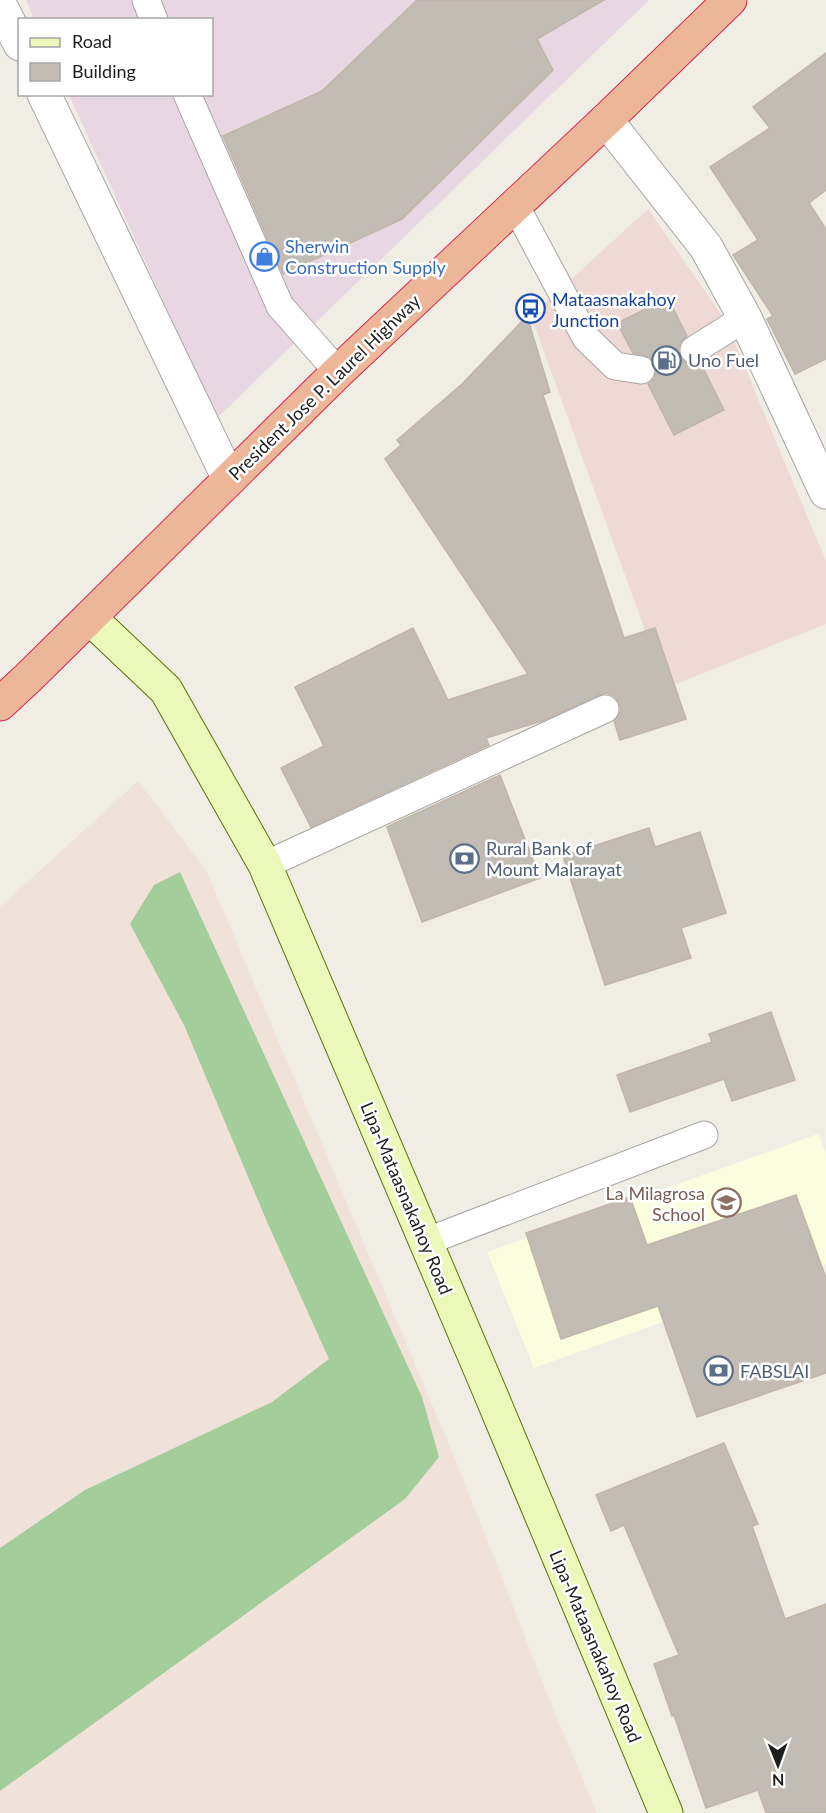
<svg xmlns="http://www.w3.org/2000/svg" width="826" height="1813" font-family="Lato,sans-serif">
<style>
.commercial{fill:#efd9d4}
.industrial{fill:#e8d6e2}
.education{fill:#fafede}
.military{fill:#f0e2d8}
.forest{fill:#a3cd9a}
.building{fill:#c3bcb4;stroke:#c0b5a7;stroke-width:1.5}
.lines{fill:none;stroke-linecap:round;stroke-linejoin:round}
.service-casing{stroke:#a5a5a5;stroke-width:29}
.minor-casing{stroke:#a5a5a5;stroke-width:35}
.secondary-casing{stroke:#587208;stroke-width:35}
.trunk-casing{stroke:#d42a4e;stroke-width:35}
.service{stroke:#fff;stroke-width:27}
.minor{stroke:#fff;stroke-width:33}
.secondary{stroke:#ecf7ba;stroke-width:33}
.trunk{stroke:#eeb699;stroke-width:33}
.labels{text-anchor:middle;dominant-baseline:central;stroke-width:5;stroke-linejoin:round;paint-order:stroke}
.shop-label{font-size:18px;fill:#366cbe;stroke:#fff;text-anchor:start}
.transit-label{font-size:18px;fill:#164399;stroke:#fff;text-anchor:start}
.service-label{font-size:18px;fill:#4e5e75;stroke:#fff;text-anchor:start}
.street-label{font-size:18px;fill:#1e1e1e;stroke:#fff}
.education-label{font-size:18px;fill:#785e54;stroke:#fff;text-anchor:end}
</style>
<rect width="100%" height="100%" fill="#efede4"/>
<path class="commercial" d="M648,209l77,111 101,241v63l-160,64 -135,-372z"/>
<path class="industrial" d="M26,0h623l-432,418 -148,-323 143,-1v-74l-178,-1z"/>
<path class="education" d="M818,1134l8,19v111l-292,104 -47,-116z"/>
<path class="military" d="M138,781l68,89 252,596 92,235 47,112h-597v-906z"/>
<path class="forest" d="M180,872l242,525 17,60 -34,42 -405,292v-243l85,-58 187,-88 57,-43 -61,-135 -84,-199 -54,-101 24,-39z"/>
<g class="building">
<path d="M417,0h187l-67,39 16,31 -151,149 -119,55 -60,-138 99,-45z"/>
<path d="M826,53v137l-17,13 17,26v130l-31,15 -28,-55 6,-3 -40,-61 25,-15 -48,-73 60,-39 -17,-21z"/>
<path d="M668,298l19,38 -7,7 -2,7 2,8 7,6 7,2 7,-2 23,46 -50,25 -26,-51 6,-5 2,-6 -1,-9 -5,-7 -17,-4 -16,-30z"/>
<path d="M527,316l23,76 -7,3 81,243 31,-10 31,91 -66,21 -6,-19 7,-10 -2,-9 -5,-6 -7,-3 -8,2 -57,26 -56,17 3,7 -178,82 -30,-59 43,-22 -29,-59 118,-59 35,72 80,-26 -143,-215 16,-14 -4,-5 65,-56z"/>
<path d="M500,775l40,103 -118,44 -35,-95z"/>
<path d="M649,828l6,19 45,-15 26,81 -45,15 10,30 -86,27 -42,-129z"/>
<path d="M771,1012l24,68 -63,21 -8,-22 -94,33 -13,-37 95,-33 -3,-8z"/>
<path d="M796,1195l30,83v95l-129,44 -39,-111 -97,33 -35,-106 104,-36 17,48z"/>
<path d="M724,1443l34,81 -6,2 33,93 41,-15v209h-60l-8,-23 -52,18 -32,-93 -2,1 -18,-52 25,-9 -55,-130 -13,6 -15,-36z"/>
</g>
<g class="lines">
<defs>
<g id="service">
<path d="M146,0l8,20"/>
<path d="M187,94l93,212 58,66"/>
<path d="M515,205l71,133 29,28 26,4"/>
<path d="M694,350l51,-32"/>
<path d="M265,865l340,-156"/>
<path d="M425,1242l279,-107"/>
</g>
<g id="minor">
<path d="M0,5l20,39"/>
<path d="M44,94l185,385"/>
<path d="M606,120l100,127 39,71 81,174"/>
</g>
<path id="secondary" d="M90,618l76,72 99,175 221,518 180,430"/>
<path id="trunk" d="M0,704l28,-26 310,-306 268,-252 124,-120"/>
</defs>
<use href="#service" class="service-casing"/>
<use href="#minor" class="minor-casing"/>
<use href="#secondary" class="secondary-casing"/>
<use href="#trunk" class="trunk-casing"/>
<use href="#service" class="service"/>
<use href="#minor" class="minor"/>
<use href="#secondary" class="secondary"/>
<use href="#trunk" class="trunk"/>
</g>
<defs>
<symbol id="shop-ring" viewBox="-11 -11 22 22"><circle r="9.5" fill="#fff" stroke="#3f7fe0" stroke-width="1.5"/><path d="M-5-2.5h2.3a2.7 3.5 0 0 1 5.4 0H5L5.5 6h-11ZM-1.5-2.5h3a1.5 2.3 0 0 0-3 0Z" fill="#3f7fe0"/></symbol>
<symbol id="bus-ring" viewBox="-11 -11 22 22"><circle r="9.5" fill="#fff" stroke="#1a4fb4" stroke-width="1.5"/><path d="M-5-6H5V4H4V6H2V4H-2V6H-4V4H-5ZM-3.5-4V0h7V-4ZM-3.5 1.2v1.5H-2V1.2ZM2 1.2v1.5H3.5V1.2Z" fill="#1a4fb4"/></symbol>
<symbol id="fuel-ring" viewBox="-11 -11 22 22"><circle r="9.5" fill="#fff" stroke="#5c6f8a" stroke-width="1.5"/><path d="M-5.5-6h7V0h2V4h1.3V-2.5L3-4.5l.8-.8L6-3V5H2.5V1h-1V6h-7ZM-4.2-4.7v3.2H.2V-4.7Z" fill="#5c6f8a"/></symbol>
<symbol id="bank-ring" viewBox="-11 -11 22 22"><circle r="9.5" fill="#fff" stroke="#5c6f8a" stroke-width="1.5"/><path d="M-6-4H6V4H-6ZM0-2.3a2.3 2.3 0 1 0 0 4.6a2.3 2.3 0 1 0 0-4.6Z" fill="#5c6f8a"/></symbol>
<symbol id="school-ring" viewBox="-11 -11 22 22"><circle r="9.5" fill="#fff" stroke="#8d6e63" stroke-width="1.5"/><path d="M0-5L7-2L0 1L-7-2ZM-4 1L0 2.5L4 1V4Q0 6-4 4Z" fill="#8d6e63"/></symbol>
</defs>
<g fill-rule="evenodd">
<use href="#shop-ring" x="248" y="240" width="33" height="33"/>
<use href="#bus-ring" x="514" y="292" width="33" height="33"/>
<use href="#fuel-ring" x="650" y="344" width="33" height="33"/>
<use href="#bank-ring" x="448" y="842" width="33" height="33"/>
<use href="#school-ring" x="710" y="1186" width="33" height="33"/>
<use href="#bank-ring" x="702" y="1354" width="33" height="33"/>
</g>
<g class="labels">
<g class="shop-label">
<text x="285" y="246">Sherwin<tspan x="285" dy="21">Construction Supply</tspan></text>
</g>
<g class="transit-label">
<text x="552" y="299">Mataasnakahoy<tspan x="552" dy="21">Junction</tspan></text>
</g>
<g class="service-label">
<text x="688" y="360">Uno Fuel</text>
<text x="486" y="848">Rural Bank of<tspan x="486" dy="21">Mount Malarayat</tspan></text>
<text x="740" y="1371">FABSLAI</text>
</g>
<g class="street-label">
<text transform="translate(324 387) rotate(-44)">President Jose P. Laurel Highway</text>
<text transform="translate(407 1198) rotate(67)">Lipa-Mataasnakahoy Road</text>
<text transform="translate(596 1646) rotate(67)">Lipa-Mataasnakahoy Road</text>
</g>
<g class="education-label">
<text x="705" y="1193">La Milagrosa<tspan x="705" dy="21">School</tspan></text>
</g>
</g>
<rect x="18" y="18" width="195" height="78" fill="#ffffff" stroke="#a5a5a5" stroke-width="1.5"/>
<rect x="30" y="38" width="30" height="9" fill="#ecf7ba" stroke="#a5a5a5" stroke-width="1.5"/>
<text x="72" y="48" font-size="18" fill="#1e1e1e">Road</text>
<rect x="30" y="63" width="30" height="18" fill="#c3bcb4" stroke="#a5a5a5" stroke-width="1.5"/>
<text x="72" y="78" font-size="18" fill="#1e1e1e">Building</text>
<g transform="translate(778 1765) rotate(179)" stroke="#ffffff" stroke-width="4.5" paint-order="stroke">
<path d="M0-4.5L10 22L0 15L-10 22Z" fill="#1e1e1e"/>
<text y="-9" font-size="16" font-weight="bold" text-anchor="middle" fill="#1e1e1e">N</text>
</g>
</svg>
